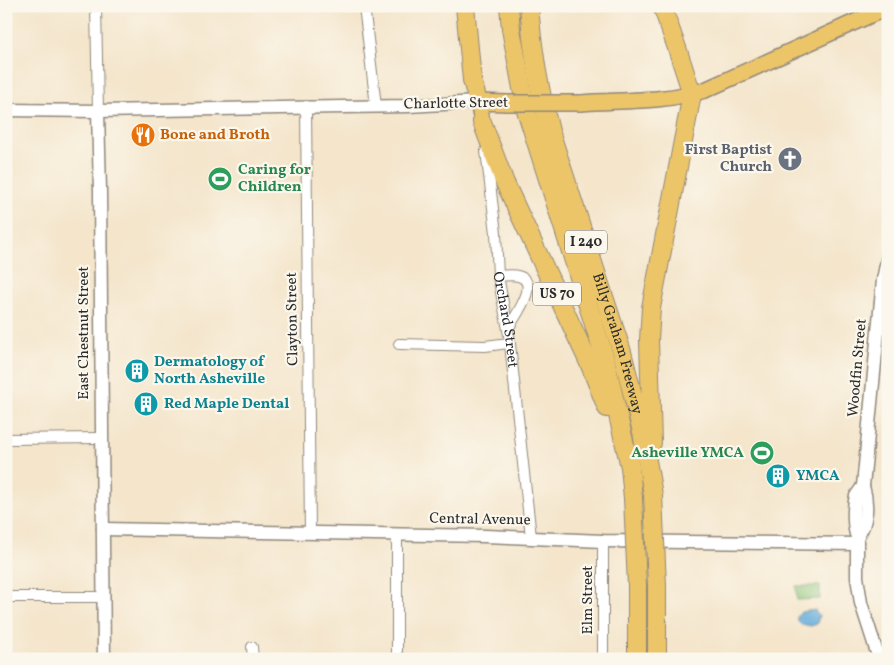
<svg xmlns="http://www.w3.org/2000/svg" width="894" height="665" font-family="Vollkorn,serif">
<style>
.green{fill:#8cc579;stroke:#5c7852}
.water{fill:#62abda;stroke:#466b82}
.lines{fill:none;stroke-linecap:round;stroke-linejoin:round}
.minor-casing{stroke:#90887b;stroke-width:12}
.tertiary-casing{stroke:#90887b;stroke-width:15}
.primary-casing{stroke:#90887b;stroke-width:18}
.motorway-casing{stroke:#90887b;stroke-width:20}
.minor{stroke:#fff;stroke-width:10}
.tertiary{stroke:#fff;stroke-width:12}
.primary{stroke:#edc569;stroke-width:15}
.motorway{stroke:#edc569;stroke-width:18}
.primary-bridge-casing{stroke:#90887b;stroke-width:18;stroke-linecap:butt}
.motorway-bridge-casing{stroke:#90887b;stroke-width:20;stroke-linecap:butt}
.primary-bridge{stroke:#edc569;stroke-width:15}
.motorway-bridge{stroke:#edc569;stroke-width:18}
.labels{text-anchor:middle;dominant-baseline:central;stroke-width:4.5;stroke-linejoin:round;paint-order:stroke}
.shield{fill:#fbf7ec;stroke:#696865;stroke-width:1}
.shield-label{font-size:14px;font-weight:bold;fill:#2b2b2b}
.street-label{font-size:15px;fill:#2b2b2b;stroke:#fbf7ec}
.food-label{font-size:15px;font-weight:bold;fill:#c56008;stroke:#fbf7ec;text-anchor:start}
.worship-label{font-size:15px;font-weight:bold;fill:#5b616d;stroke:#fbf7ec;text-anchor:end}
.leisure-label{font-size:15px;font-weight:bold;fill:#27864d;stroke:#fbf7ec;text-anchor:start}
.culture-label{font-size:15px;font-weight:bold;fill:#0d838f;stroke:#fbf7ec;text-anchor:start}
</style>
<rect width="100%" height="100%" fill="#fbf7ec"/>
<filter id="ink" filterUnits="userSpaceOnUse"><feTurbulence type="fractalNoise" baseFrequency=".02" numOctaves="2"/><feDisplacementMap in="SourceGraphic" scale="10" xChannelSelector="R" yChannelSelector="G"/><feConvolveMatrix kernelMatrix="1 2 1 2 8 2 1 2 1" color-interpolation-filters="sRGB"/></filter>
<filter id="wash" filterUnits="userSpaceOnUse"><feTurbulence type="fractalNoise" baseFrequency=".0096" numOctaves="4" result="noise"/><feDisplacementMap in="SourceGraphic" scale="20" xChannelSelector="R" yChannelSelector="G"/><feGaussianBlur stdDeviation="1.12" result="paint"/><feColorMatrix in="noise" values="0 0 0 0 0 0 0 0 0 0 0 0 0 0 0 0 0 1.4 0 .05"/><feComposite in="paint" operator="in"/></filter>
<g filter="url(#wash)">
<rect width="100%" height="100%" fill="#f4e5cb"/>
<path class="green" d="M796,586h24v13l-23,1z"/>
<path class="water" d="M815,610l4,6 -2,8 -6,2 -11,-2 -3,-3v-4l4,-5z"/>
</g>
<g filter="url(#ink)">
<g class="lines">
<defs>
<g id="minor">
<path d="M96,6l2,105"/>
<path d="M364,6l12,100"/>
<path d="M306,106l4,427"/>
<path id="s1" d="M486,151l10,82 2,43 11,59 22,202"/>
<path d="M498,276c7,0 13,-2 20,0 24,6 -4,41 -10,53"/>
<path d="M399,344l86,2 24,-3"/>
<path d="M6,439l95,-1"/>
<path d="M397,534v125"/>
<path d="M603,541v118"/>
<path d="M6,597h98"/>
<path d="M252,647l1,12"/>
</g>
<g id="tertiary">
<path d="M6,110l92,1 310,-5 70,-4"/>
<path d="M98,111l2,80 4,468"/>
<path d="M863,486c-2,3 -5,7 -7,10 -3,11 -3,31 1,41v40l4,26 18,56"/>
<path d="M103,529l382,7 118,5 254,3"/>
<path d="M857,537c11,-14 11,-35 6,-51l20,-206 5,-25"/>
</g>
<g id="primary">
<path d="M581,103c41,-3 85,-1 124,-13l183,-83"/>
<path d="M482,122l-4,-20 30,1"/>
</g>
<g id="motorway">
<path d="M465,6l7,74 6,22"/>
<path d="M509,6l2,23 15,81 79,249 25,108 3,31"/>
<path id="s2" d="M529,6c3,43 10,84 21,125l72,221 20,80 11,63"/>
<path d="M482,122l23,61 85,182 17,43"/>
<path d="M652,443l-3,-103 2,-32 41,-214 -15,-46 -15,-42"/>
<path d="M637,586v73"/>
<path d="M657,659v-73"/>
</g>
</defs>
<use href="#minor" class="minor-casing"/>
<use href="#tertiary" class="tertiary-casing"/>
<use href="#primary" class="primary-casing"/>
<use href="#motorway" class="motorway-casing"/>
<use href="#minor" class="minor"/>
<use href="#tertiary" class="tertiary"/>
<use href="#primary" class="primary"/>
<use href="#motorway" class="motorway"/>
<defs>
<path id="primary-bridge" d="M508,103h73"/>
<g id="motorway-bridge">
<path d="M653,495l4,91"/>
<path d="M633,498l4,88"/>
</g>
</defs>
<use href="#primary-bridge" class="primary-bridge-casing"/>
<use href="#motorway-bridge" class="motorway-bridge-casing"/>
<use href="#primary-bridge" class="primary-bridge"/>
<use href="#motorway-bridge" class="motorway-bridge"/>
</g>
</g>
<defs>
<symbol id="restaurant-disc" viewBox="-11 -11 22 22"><circle r="9.5" fill="#e8710a" stroke="#fbf7ec"/><path d="M-5-6h1v4h1v-4h1v4h1v-4h1v5L-1.5 .5V6h-2V.5L-5-1ZM5-6V6H3V1.5H1.5Q1.5-4 5-6Z" fill="#fff"/></symbol>
<symbol id="church-disc" viewBox="-11 -11 22 22"><circle r="9.5" fill="#6b7280" stroke="#fbf7ec"/><path d="M-1.2-6h2.4v3.5h3.3v2.4h-3.3V6h-2.4V-.1h-3.3v-2.4h3.3Z" fill="#fff"/></symbol>
<symbol id="stadium-disc" viewBox="-11 -11 22 22"><circle r="9.5" fill="#2e9e5b" stroke="#fbf7ec"/><path d="M0-5a6.5 5 0 1 0 0 10a6.5 5 0 1 0 0-10ZM-3.5-1.8h7v3.6h-7Z" fill="#fff"/></symbol>
<symbol id="building-disc" viewBox="-11 -11 22 22"><circle r="9.5" fill="#0f9aa8" stroke="#fbf7ec"/><path d="M-4-6H4V6H1V3H-1V6H-4ZM-2.5-4.3h1.7v1.8h-1.7ZM.8-4.3h1.7v1.8H.8ZM-2.5-1h1.7V.8h-1.7ZM.8-1h1.7V.8H.8Z" fill="#fff"/></symbol>
</defs>
<g fill-rule="evenodd">
<use href="#restaurant-disc" x="129" y="121" width="28" height="28"/>
<use href="#church-disc" x="776" y="145" width="28" height="28"/>
<use href="#stadium-disc" x="206" y="165" width="28" height="28"/>
<use href="#building-disc" x="123" y="357" width="28" height="28"/>
<use href="#building-disc" x="132" y="390" width="28" height="28"/>
<use href="#stadium-disc" x="748" y="439" width="28" height="28"/>
<use href="#building-disc" x="764" y="462" width="28" height="28"/>
</g>
<g class="labels">
<g class="shield">
<rect x="565" y="230.5" width="42" height="23" rx="4"/>
<rect x="533" y="282.5" width="48" height="23" rx="4"/>
</g>
<g class="shield-label">
<text x="586" y="242">I 240</text>
<text x="557" y="294">US 70</text>
</g>
<g class="street-label">
<text transform="translate(456 104) rotate(-1)">Charlotte Street</text>
<text transform="translate(293 319) rotate(-91)">Clayton Street</text>
<text stroke="none"><textPath href="#s1" startOffset="170">Orchard Street</textPath></text>
<text transform="translate(84 333) rotate(-90)">East Chestnut Street</text>
<text stroke="none"><textPath href="#s2" startOffset="350">Billy Graham Freeway</textPath></text>
<text transform="translate(858 368) rotate(-85)">Woodfin Street</text>
<text transform="translate(480 520) rotate(1)">Central Avenue</text>
<text transform="translate(588 600) rotate(-90)">Elm Street</text>
</g>
<g class="food-label">
<text x="160" y="135">Bone and Broth</text>
</g>
<g class="worship-label">
<text x="772" y="150">First Baptist<tspan x="772" dy="17">Church</tspan></text>
</g>
<g class="leisure-label">
<text x="238" y="170">Caring for<tspan x="238" dy="17">Children</tspan></text>
<text x="744" y="453" text-anchor="end">Asheville YMCA</text>
</g>
<g class="culture-label">
<text x="154" y="362">Dermatology of<tspan x="154" dy="17">North Asheville</tspan></text>
<text x="164" y="404">Red Maple Dental</text>
<text x="796" y="476">YMCA</text>
</g>
</g>
<rect width="894" height="665" fill="none" stroke="#fbf7ec" stroke-width="25"/>
</svg>
